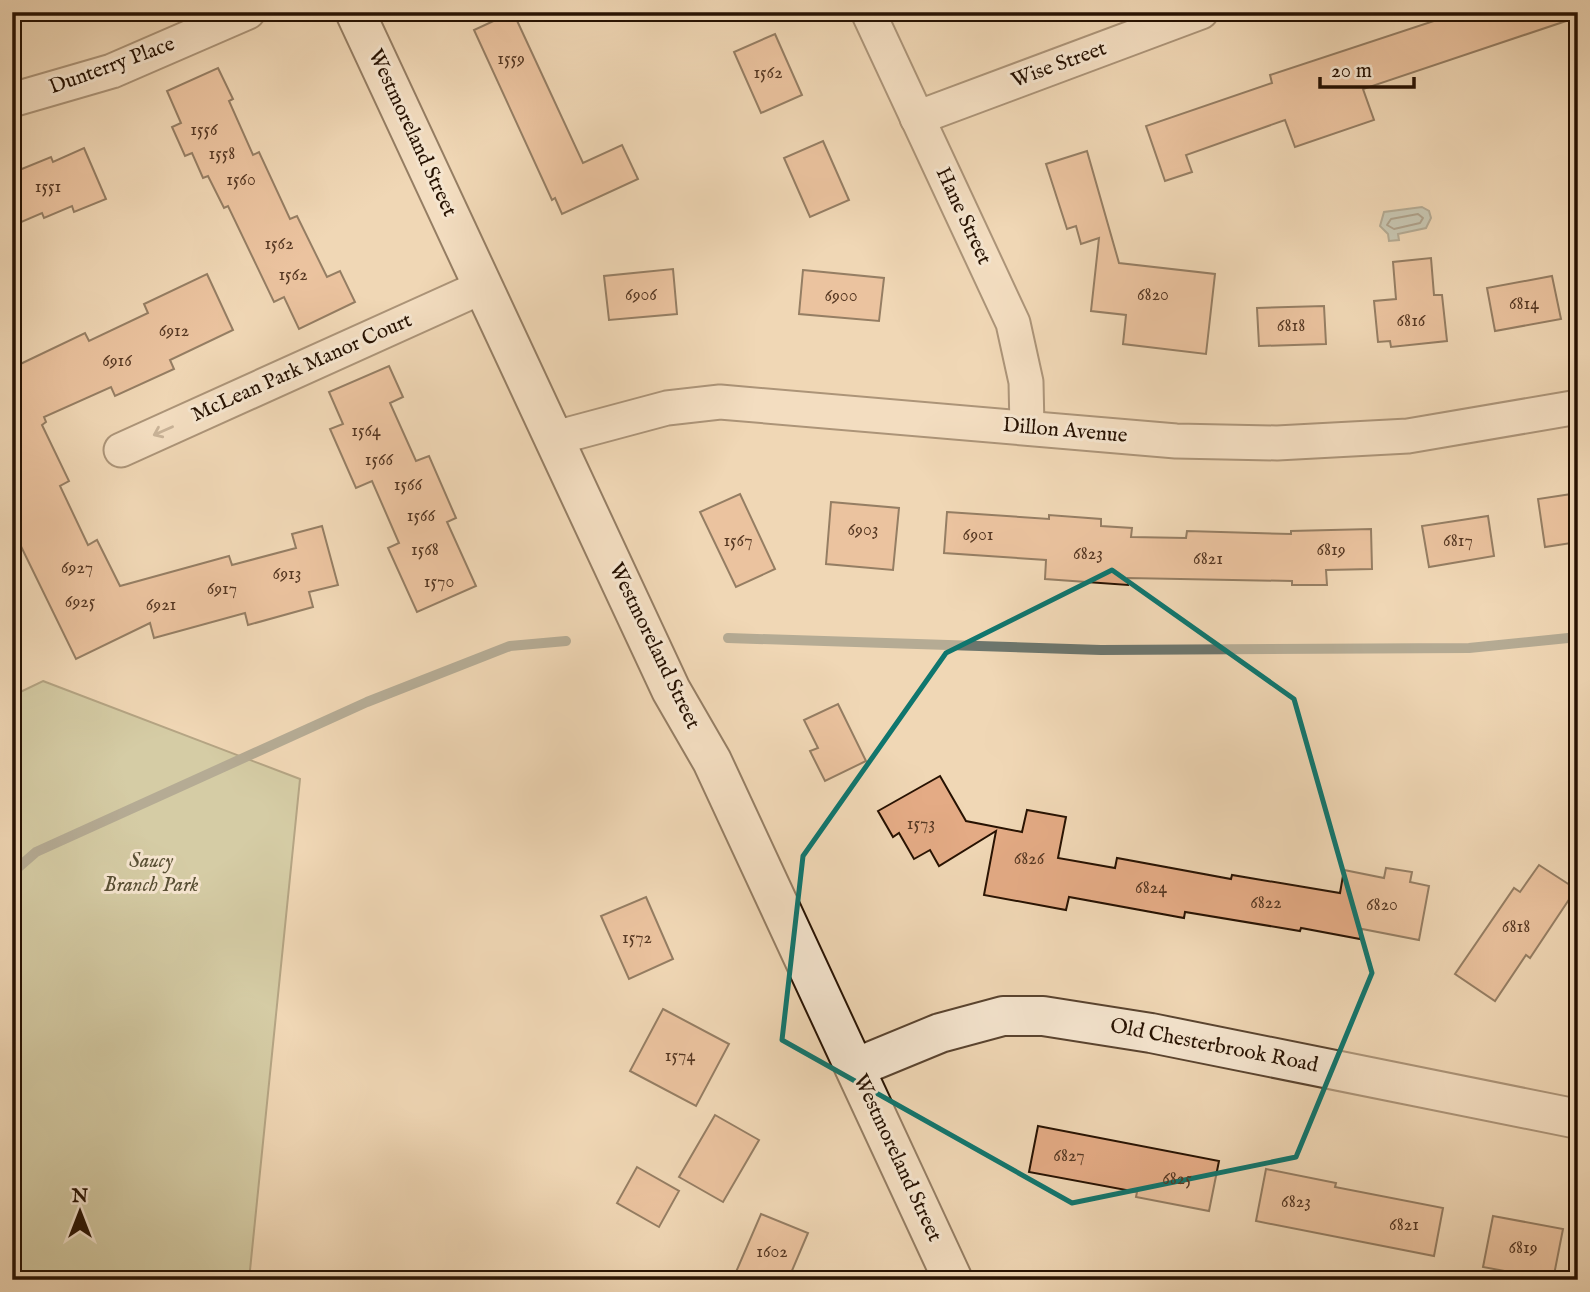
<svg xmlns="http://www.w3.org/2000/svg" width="1590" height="1292" font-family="'IM FELL English',serif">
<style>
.green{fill:#b3bf92;stroke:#6d684a;stroke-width:2}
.water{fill:#9cb8b5;stroke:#6d766d;stroke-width:2}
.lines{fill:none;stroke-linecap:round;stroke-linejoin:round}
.shore{stroke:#62655c;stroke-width:2}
.stream{stroke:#6d766d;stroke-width:10}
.building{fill:#e4ab85;stroke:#271202;stroke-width:2}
.minor-casing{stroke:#59432f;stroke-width:37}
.tertiary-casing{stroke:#59432f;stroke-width:42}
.secondary-casing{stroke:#271202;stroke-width:42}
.minor{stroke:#f5e5cf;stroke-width:33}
.tertiary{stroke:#f5e5cf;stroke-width:38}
.secondary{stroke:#f5e5cf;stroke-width:38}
.oneway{stroke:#988673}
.marked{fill:none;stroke:#0f766e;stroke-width:5;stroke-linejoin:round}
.labels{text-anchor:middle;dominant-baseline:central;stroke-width:6;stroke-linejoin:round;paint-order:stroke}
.number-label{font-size:18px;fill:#563823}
.street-label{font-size:21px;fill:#271202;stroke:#f5e5cf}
.park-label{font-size:21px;font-style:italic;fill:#584f34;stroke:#f5e5cf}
</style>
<rect width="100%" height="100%" fill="#f0d7b5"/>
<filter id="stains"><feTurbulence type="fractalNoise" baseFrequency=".00286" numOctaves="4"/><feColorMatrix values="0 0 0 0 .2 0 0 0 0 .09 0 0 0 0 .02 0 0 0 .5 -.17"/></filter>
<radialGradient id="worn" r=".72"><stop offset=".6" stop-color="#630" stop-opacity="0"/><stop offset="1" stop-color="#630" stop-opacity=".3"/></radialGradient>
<path class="green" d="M43,681l257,98 -51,501h-237v-584z"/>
<path class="water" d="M1422,207l7,4 2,7 -5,10 -28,6 1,6 -10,1 -1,-7 -8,-8 4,-14z"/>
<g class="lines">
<path class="shore" d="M1418,214l5,4 -3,5 -26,6 -7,-4 4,-6z"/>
<g class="stream">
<path d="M728,638l373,12 368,-2 109,-11"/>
<path d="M12,873l24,-21 331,-150 143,-56 56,-5"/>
</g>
</g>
<g class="building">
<path d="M513,12l70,151 39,-18 16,34 -76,35 -7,-16 -3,2 -78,-170z"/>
<path d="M1461,12h116l1,5 -215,72 11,31 -79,27 -10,-27 -99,35 6,17 -27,9 -19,-55 126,-43 -2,-8z"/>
<path d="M775,34l27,61 -41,18 -27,-61z"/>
<path d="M218,68l15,31 -4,2 24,54 6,-3 31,67 7,-3 30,61 13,-6 15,31 -56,27 -15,-32 -10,5 -46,-96 -4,2 -16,-32 -5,2 -11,-25 -7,3 -13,-29 9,-4 -14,-32z"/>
<path d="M823,141l26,59 -39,17 -26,-59z"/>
<path d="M84,148l22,51 -32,13 -2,-6 -28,12 -2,-5 -30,13v-53l39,-16 2,5z"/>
<path d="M1087,151l32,112 96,11 -9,80 -83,-10 3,-29 -35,-4 8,-73 -18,6 -5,-18 -9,3 -21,-65z"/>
<path d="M1431,258l3,37h8l5,46 -56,6 -1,-6 -12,1 -4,-41 22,-2 -3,-37z"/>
<path d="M673,269l4,45 -68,6 -5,-44z"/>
<path d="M803,270l81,8 -5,43 -80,-7z"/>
<path d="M207,274l26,56 -63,30 4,9 -59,27 -4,-9 -67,30 2,5 -4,3 27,56 -9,5 28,59 9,-5 23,46 109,-30 3,9 64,-17 -4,-14 30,-8 16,59 -29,7 4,15 -65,18 -3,-12 -91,25 -4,-15 -74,36 -64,-131v-160l73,-35 4,8 59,-28 -4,-9z"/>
<path d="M1552,276l9,43 -66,12 -8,-43z"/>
<path d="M1324,306l2,38 -67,2 -2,-38z"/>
<path d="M389,366l14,31 -13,6 26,58 13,-5 27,62 -9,4 29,64 -59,26 -29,-64 11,-5 -27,-62 -16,7 -26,-59 13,-5 -14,-32z"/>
<path d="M1578,493v49l-33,5 -7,-48z"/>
<path d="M740,494l35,75 -39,18 -36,-75z"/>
<path d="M831,502l68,6 -6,62 -67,-6z"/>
<path d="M947,512l102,7v-4l52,4v7l31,2 -1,9 55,1 1,-7 104,3v-3l80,-2 1,40 -46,1 1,15h-35v-4l-164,-3v7l-83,-6 1,-19 -102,-7z"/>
<path d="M1488,516l6,40 -65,11 -7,-41z"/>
<path d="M838,704l28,57 -41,20 -15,-30 8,-3 -14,-28z"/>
<path d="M940,776l26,45 56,11 5,-22 39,7 -8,41 57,10 2,-10 114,21 1,-4 108,18 4,-23 40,8 2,-10 26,4 -2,10 19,4 -10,54 -57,-11 -2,10 -59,-11 -1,3 -115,-19 -1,6 -115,-21 -3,13 -82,-15 12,-64 -57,35 -9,-16 -16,9 -15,-26 -6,4 -15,-26z"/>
<path d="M1539,865l37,24 -46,69 -4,-3 -31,46 -40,-27 59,-86 6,4z"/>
<path d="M646,897l27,62 -44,20 -28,-63z"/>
<path d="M663,1009l66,35 -33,62 -66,-35z"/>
<path d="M715,1115l44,25 -36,62 -44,-25z"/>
<path d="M1038,1126l181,35 -10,50 -73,-14 1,-5 -108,-20z"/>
<path d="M637,1167l42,24 -20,36 -42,-24z"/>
<path d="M1266,1169l70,14 -1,4 108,21 -9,48 -178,-35z"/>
<path d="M761,1214l47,19 -20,47h-33l-19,-8z"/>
<path d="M1493,1216l70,13 -10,51 -70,-13z"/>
</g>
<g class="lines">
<defs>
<g id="minor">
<path d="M868,12l145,311 13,59 1,45"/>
<path d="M12,100l100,-29 136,-59"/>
<path d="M917,118l284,-106"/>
<path d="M555,438l112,-30 53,-6 456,39 101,2 131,-7 170,-29"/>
<path d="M121,450l363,-164"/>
</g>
<path id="tertiary" d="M855,1068l85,-35 63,-17h40l108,17 427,86"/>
<path id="secondary" d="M355,12l316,678 41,71 241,519"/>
</defs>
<use href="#minor" class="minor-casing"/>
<use href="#tertiary" class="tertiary-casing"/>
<use href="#secondary" class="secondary-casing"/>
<use href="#minor" class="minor"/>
<use href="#tertiary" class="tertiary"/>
<use href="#secondary" class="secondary"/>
</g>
<defs><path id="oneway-shaft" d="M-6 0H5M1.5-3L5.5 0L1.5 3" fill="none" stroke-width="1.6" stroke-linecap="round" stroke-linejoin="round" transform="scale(1.75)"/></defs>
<use class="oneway" href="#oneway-shaft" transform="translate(163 431) rotate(156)"/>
<path d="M0 0H1590V1292H0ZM1112,570l182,129 78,274 -76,184 -224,46 -290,-163 21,-184 143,-203z" fill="#f0d7b5" fill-opacity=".55" fill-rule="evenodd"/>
<path class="marked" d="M1112,570l182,129 78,274 -76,184 -224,46 -290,-163 21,-184 143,-203z"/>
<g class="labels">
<g class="number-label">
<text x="511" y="59">1559</text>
<text x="768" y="73">1562</text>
<text x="204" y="130">1556</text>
<text x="222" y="154">1558</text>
<text x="241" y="180">1560</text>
<text x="48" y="187">1551</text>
<text x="279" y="244">1562</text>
<text x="293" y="275">1562</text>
<text x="641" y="295">6906</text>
<text x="1153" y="295">6820</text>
<text x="841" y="296">6900</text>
<text x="1524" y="304">6814</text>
<text x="1411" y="321">6816</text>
<text x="1291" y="326">6818</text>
<text x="174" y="331">6912</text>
<text x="117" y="361">6916</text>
<text x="366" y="431">1564</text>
<text x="379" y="460">1566</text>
<text x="408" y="485">1566</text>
<text x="421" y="516">1566</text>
<text x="863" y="530">6903</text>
<text x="978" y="535">6901</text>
<text x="738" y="541">1567</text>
<text x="1458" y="541">6817</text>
<text x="425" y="550">1568</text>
<text x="1331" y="550">6819</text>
<text x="1088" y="554">6823</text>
<text x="1208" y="559">6821</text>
<text x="77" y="568">6927</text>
<text x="287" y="574">6913</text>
<text x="439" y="582">1570</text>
<text x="222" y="589">6917</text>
<text x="80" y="602">6925</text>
<text x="161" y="605">6921</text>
<text x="921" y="824">1573</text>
<text x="1029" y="859">6826</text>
<text x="1151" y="888">6824</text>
<text x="1266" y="903">6822</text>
<text x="1382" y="905">6820</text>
<text x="1516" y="927">6818</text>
<text x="637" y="938">1572</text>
<text x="680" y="1056">1574</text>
<text x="1069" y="1156">6827</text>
<text x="1177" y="1179">6825</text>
<text x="1296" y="1202">6823</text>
<text x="1404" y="1225">6821</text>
<text x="1523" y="1248">6819</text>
<text x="772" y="1252">1602</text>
</g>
<g class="street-label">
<text transform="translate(1059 65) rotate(-20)">Wise Street</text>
<text transform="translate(112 66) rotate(-20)">Dunterry Place</text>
<text transform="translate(412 133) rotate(65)">Westmoreland Street</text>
<text transform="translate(963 216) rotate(65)">Hane Street</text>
<text transform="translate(302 368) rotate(-24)">McLean Park Manor Court</text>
<text transform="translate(1065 431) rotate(5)">Dillon Avenue</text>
<text transform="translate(654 646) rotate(64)">Westmoreland Street</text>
<text transform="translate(1214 1046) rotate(11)">Old Chesterbrook Road</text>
<text transform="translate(897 1158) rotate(65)">Westmoreland Street</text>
</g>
<g class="park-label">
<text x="151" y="861">Saucy<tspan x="151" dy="24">Branch Park</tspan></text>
</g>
</g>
<rect width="1590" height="1292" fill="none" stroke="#f0d7b5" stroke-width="42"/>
<rect x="14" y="14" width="1562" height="1264" fill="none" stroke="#271202" stroke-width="3.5"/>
<rect x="21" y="21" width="1548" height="1250" fill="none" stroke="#271202" stroke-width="2"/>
<g transform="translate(80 1212)" stroke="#f5e5cf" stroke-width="5" paint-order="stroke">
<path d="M0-5L12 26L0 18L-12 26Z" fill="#271202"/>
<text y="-10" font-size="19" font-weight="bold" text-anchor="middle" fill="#271202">N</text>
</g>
<path d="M1320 77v10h94v-10" fill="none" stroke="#271202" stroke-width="3.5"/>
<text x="1331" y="77" font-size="21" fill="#271202" stroke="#f5e5cf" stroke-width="5" paint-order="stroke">20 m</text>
<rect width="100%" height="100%" filter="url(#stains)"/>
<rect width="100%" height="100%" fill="url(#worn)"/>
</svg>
